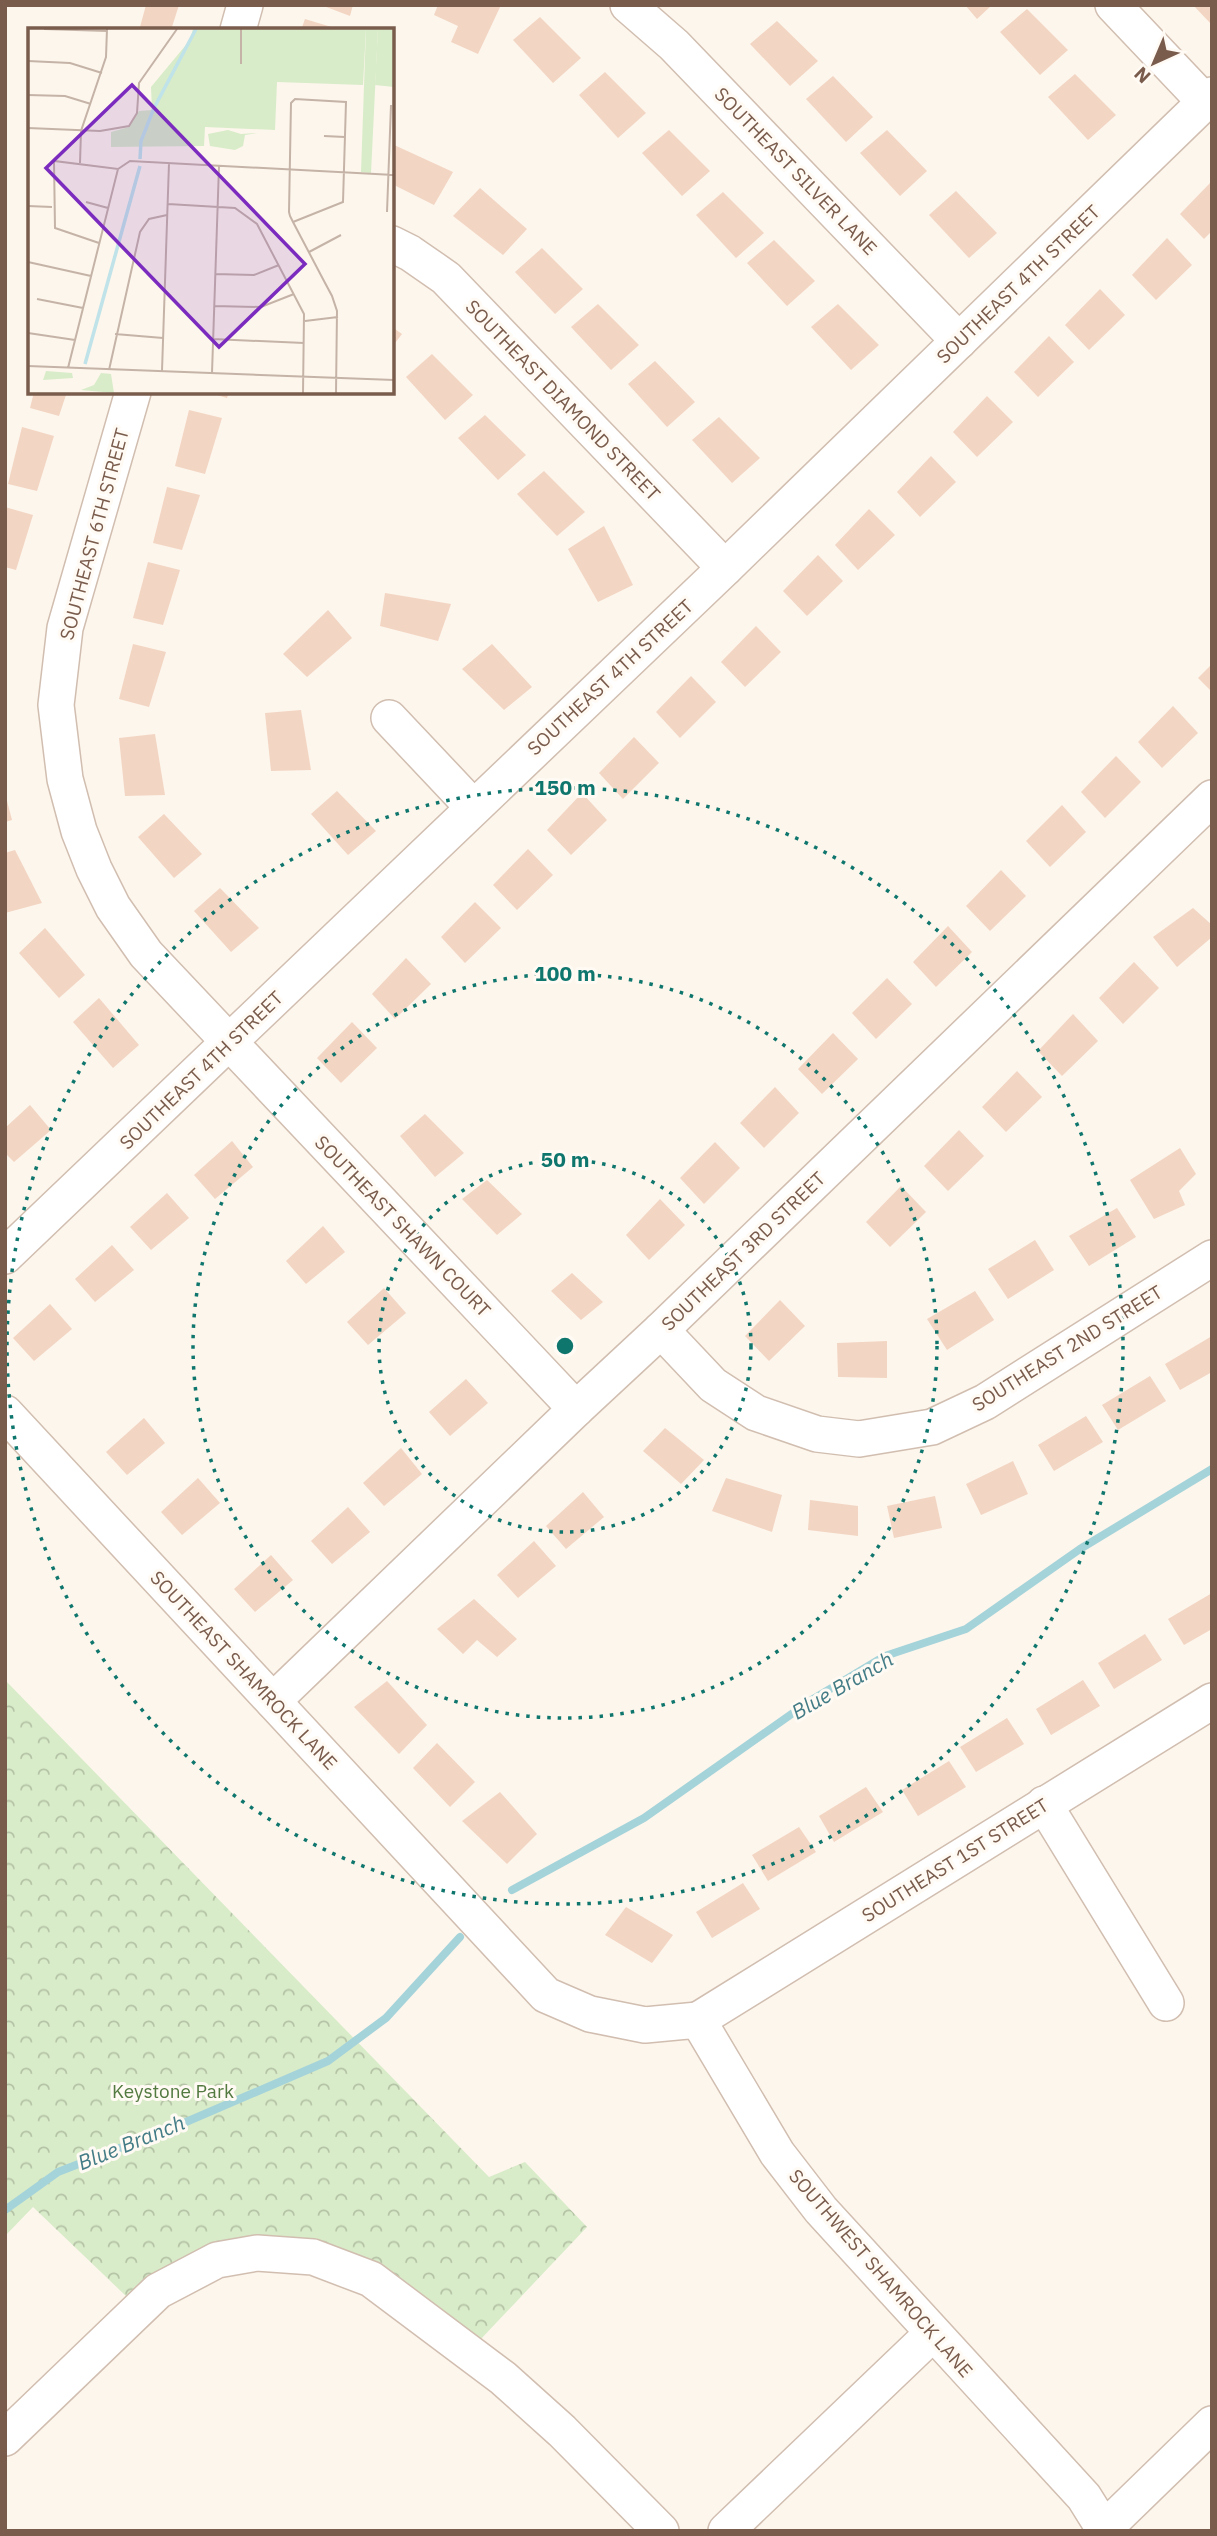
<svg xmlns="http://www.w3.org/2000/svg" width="1217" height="2536" font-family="'IBM Plex Sans',sans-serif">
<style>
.park{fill:url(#park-crowns)}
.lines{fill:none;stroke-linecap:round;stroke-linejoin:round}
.stream{stroke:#a5d3da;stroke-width:8}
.building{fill:#f3d5c3}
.minor-casing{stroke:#d1beb0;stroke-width:38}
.minor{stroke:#fff;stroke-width:35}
.ring{fill:none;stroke:#0f766e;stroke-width:3.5;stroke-dasharray:3.5 7}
.labels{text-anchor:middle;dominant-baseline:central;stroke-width:6;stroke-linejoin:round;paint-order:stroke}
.street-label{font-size:19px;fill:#7a5c4d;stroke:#fffaf3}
.park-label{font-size:19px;fill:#537a41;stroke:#fffaf3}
.water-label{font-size:21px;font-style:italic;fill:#437c86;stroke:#fffaf3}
.inset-river{fill:none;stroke:#bfe3e8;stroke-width:3.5}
.inset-road{fill:none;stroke:#c5b3a7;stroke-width:2}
.view{fill:#7b2cbf;fill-opacity:0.15;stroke:#7b2cbf;stroke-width:3.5}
.inset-edge{fill:none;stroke:#7a5c4d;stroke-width:3.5}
.centre{fill:#0f766e;stroke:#fffaf3;stroke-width:3.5}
.ring-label{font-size:21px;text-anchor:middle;font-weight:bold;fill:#0f766e;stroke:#fffaf3;stroke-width:6;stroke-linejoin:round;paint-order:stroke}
</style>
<defs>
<pattern id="park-crowns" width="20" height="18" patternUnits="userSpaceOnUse" patternTransform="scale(1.75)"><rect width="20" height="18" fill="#d8ecc9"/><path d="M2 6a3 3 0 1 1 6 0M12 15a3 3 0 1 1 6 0" fill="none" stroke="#b4c2a5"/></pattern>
</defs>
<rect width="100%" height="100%" fill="#fdf6ec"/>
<path class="park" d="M5,1680l484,497 36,-15 62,65 -108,114 -156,-92 -196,48 -94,-90 -28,29z"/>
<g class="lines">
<g class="stream">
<path d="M512,1890l132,-72 166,-117 75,-45 81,-27 114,-80 132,-80"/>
<path d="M5,2210l53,-38 121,-47 149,-64 58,-43 74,-81"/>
</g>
</g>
<g class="building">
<path d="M146,5h33l-8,25 -31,-3z"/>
<path d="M321,5h32l-3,11z"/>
<path d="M438,5h63l-23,49 -27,-12 7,-16 -24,-11z"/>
<path d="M965,5h27l-15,14z"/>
<path d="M1193,5h19v20z"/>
<path d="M1027,9l41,41 -28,25 -40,-43z"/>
<path d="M540,17l41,41 -28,25 -40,-43z"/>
<path d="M305,19l33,10v1h-37z"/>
<path d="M777,21l41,40 -28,25 -40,-42z"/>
<path d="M605,72l41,41 -28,25 -39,-43z"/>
<path d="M1075,74l41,41 -28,25 -40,-43z"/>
<path d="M833,76l40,41 -27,25 -40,-43z"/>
<path d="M669,130l41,41 -28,25 -40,-43z"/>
<path d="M887,130l40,41 -27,25 -40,-43z"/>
<path d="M392,144l61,28 -19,33 -42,-21z"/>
<path d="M1212,181v50l-8,8 -24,-25z"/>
<path d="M480,188l47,41 -24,26 -50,-39z"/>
<path d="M956,191l41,42 -28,25 -40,-43z"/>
<path d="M723,192l41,41 -28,25 -40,-43z"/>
<path d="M1167,238l25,27 -36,35 -24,-25z"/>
<path d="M774,240l41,41 -28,25 -40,-43z"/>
<path d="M542,248l41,41 -28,25 -40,-42z"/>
<path d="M1100,289l25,26 -36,35 -24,-25z"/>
<path d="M598,304l41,41 -28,25 -40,-43z"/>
<path d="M838,304l41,41 -28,25 -40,-43z"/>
<path d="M392,327l10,7 -10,13z"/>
<path d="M1049,336l25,26 -36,35 -24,-25z"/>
<path d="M432,354l41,41 -28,25 -39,-43z"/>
<path d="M655,361l40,41 -28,25 -39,-43z"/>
<path d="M34,392h33l-8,24 -29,-8z"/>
<path d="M207,392h22l-2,6z"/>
<path d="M987,396l26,26 -36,35 -24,-25z"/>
<path d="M189,410l33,8 -17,56 -30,-8z"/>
<path d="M485,415l41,40 -28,25 -40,-42z"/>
<path d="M719,417l41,41 -28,25 -40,-43z"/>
<path d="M22,427l32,9 -17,55 -29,-7z"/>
<path d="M931,456l25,26 -36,35 -23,-25z"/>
<path d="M544,471l41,41 -28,24 -40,-42z"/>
<path d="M167,487l33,8 -18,55 -29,-7z"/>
<path d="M5,507l28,8 -17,55 -11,-3z"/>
<path d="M869,509l26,26 -37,35 -23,-25z"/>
<path d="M604,526l29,59 -35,17 -30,-53z"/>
<path d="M818,555l25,26 -36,35 -24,-25z"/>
<path d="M148,562l32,8 -17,55 -30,-7z"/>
<path d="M385,593l66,11 -13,37 -58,-15z"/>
<path d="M328,610l24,28 -45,39 -24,-23z"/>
<path d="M756,626l25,26 -36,35 -24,-25z"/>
<path d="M133,644l33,8 -17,55 -30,-8z"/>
<path d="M492,644l40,43 -28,23 -42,-41z"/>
<path d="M1212,664v28l-14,-14z"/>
<path d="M691,676l25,26 -36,36 -24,-26z"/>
<path d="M1173,706l25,27 -36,35 -24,-26z"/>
<path d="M301,710l10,60 -40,1 -6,-58z"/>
<path d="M155,734l10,61 -40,1 -6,-58z"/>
<path d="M634,737l25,26 -36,36 -24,-26z"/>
<path d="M1116,756l25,26 -36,36 -24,-26z"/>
<path d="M337,791l39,40 -28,24 -37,-41z"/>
<path d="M582,793l25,27 -36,35 -24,-25z"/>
<path d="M6,797l6,23 -7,2v-24z"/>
<path d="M1062,805l24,27 -36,35 -24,-26z"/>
<path d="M164,814l38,40 -28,24 -36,-41z"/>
<path d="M528,849l25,26 -36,35 -24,-25z"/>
<path d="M15,850l27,53 -37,10v-60z"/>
<path d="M1001,870l25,26 -36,35 -24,-25z"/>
<path d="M220,888l39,40 -28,24 -37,-41z"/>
<path d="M475,902l26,26 -36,35 -24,-26z"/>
<path d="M1193,908l19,17v12l-35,30 -24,-30z"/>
<path d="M948,926l24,26 -36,35 -23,-25z"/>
<path d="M45,928l40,47 -26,23 -40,-45z"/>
<path d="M406,958l25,26 -36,35 -23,-25z"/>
<path d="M1134,962l25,26 -36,36 -24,-26z"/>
<path d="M887,978l25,26 -36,35 -24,-26z"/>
<path d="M99,998l40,47 -26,23 -40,-46z"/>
<path d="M1073,1014l25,27 -36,35 -24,-25z"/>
<path d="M352,1022l25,26 -36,35 -24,-25z"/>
<path d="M833,1033l25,26 -36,35 -24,-25z"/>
<path d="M1017,1071l25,26 -36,35 -24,-25z"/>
<path d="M775,1087l24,26 -35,35 -24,-25z"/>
<path d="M30,1105l21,25 -37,32 -9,-9v-25z"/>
<path d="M425,1114l39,39 -29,24 -35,-41z"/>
<path d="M959,1130l25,26 -36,35 -24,-25z"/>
<path d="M232,1141l21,26 -38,32 -21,-24z"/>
<path d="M715,1142l25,26 -36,36 -24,-26z"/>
<path d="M1180,1148l16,26 -17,17 6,14 -31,14 -24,-39z"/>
<path d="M487,1180l35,34 -25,21 -35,-36z"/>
<path d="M901,1186l25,26 -36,35 -24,-25z"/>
<path d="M167,1193l22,25 -38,32 -21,-23z"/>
<path d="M660,1199l25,26 -36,35 -23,-25z"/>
<path d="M1117,1208l19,29 -47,29 -20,-30z"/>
<path d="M323,1226l22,26 -39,32 -20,-23z"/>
<path d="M1035,1240l19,30 -46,29 -20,-30z"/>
<path d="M112,1245l22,25 -39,32 -20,-23z"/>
<path d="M572,1273l31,29 -22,18 -30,-29z"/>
<path d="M384,1288l22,25 -38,32 -21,-23z"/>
<path d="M975,1291l19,29 -47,30 -20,-31z"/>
<path d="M780,1300l25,26 -36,35 -24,-25z"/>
<path d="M50,1304l22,25 -38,32 -21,-23z"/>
<path d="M1212,1336v36l-32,18 -15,-26z"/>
<path d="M887,1341v37l-49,-1 -1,-34z"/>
<path d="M1150,1376l16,25 -48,29 -16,-25z"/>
<path d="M466,1379l22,24 -38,33 -21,-24z"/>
<path d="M1086,1416l17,26 -49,29 -16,-26z"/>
<path d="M144,1418l21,25 -38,32 -21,-23z"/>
<path d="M665,1428l39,32 -23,24 -38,-33z"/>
<path d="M401,1448l21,26 -38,32 -21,-23z"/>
<path d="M1013,1461l15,33 -47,21 -15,-31z"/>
<path d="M198,1478l22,25 -38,32 -21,-23z"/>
<path d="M726,1478l56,17 -10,37 -60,-21z"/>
<path d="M583,1492l21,25 -38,32 -20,-23z"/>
<path d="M935,1496l7,32 -48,10 -7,-32z"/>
<path d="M810,1500l48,6v30l-50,-6z"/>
<path d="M348,1507l22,25 -38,32 -21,-23z"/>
<path d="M534,1541l22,25 -38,32 -21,-23z"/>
<path d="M271,1555l22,25 -38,32 -21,-23z"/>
<path d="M1212,1593v36l-28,16 -16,-26z"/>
<path d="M474,1599l43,40 -20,18 -20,-17 -14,14 -26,-25z"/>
<path d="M1145,1634l17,26 -48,29 -16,-26z"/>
<path d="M1083,1680l17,26 -49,29 -15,-26z"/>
<path d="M387,1681l40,44 -28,29 -45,-47z"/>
<path d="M1007,1718l17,26 -48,28 -16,-25z"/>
<path d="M437,1743l38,39 -25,25 -37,-39z"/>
<path d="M949,1761l17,26 -48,29 -16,-26z"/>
<path d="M866,1787l17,25 -49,30 -15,-26z"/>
<path d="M500,1792l37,42 -30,30 -45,-43z"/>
<path d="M799,1827l17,25 -48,29 -16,-26z"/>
<path d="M743,1883l17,26 -48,29 -16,-26z"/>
<path d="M626,1907l47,28 -21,28 -47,-28z"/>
</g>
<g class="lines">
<defs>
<g id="minor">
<path d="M628,5l46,40 285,296"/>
<path d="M1113,5l92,97"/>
<path d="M238,30l7,-25"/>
<path d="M392,244l18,9 36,25 279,290"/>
<path d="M133,392l-68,236 -9,77 9,74 14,52 15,38 19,38 33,47 430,455"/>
<path d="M389,718l84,89"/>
<path d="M5,1256l720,-688 487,-473"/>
<path d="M661,1330l52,55 43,28 61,21 42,5 73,-12 53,-25 227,-144"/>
<path d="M5,1413l541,582 44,19 55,11 53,-5 79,133 44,57 263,287 20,32 108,-105"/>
<path d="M273,1701l303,-292 85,-79 551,-532"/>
<path d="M1044,1804l122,199"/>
<path d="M698,2020l514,-319"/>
<path d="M5,2438l153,-147 59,-31 40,-7 56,4 58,22 132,99 59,53 99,100"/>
<path d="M726,2531l207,-198"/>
</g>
</defs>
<use href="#minor" class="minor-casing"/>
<use href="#minor" class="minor"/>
</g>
<g class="ring">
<circle cx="565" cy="1346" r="186"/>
<circle cx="565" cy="1346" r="372"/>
<circle cx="565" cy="1346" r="558"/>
</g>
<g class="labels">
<g class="street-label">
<text transform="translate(796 171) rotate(46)">SOUTHEAST SILVER LANE</text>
<text transform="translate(1018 284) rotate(-44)">SOUTHEAST 4TH STREET</text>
<text transform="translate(563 400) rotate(46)">SOUTHEAST DIAMOND STREET</text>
<text transform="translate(94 534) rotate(-75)">SOUTHEAST 6TH STREET</text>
<text transform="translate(610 677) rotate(-43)">SOUTHEAST 4TH STREET</text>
<text transform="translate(201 1070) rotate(-44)">SOUTHEAST 4TH STREET</text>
<text transform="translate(403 1226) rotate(46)">SOUTHEAST SHAWN COURT</text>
<text transform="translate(743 1251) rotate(-44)">SOUTHEAST 3RD STREET</text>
<text transform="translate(1067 1348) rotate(-32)">SOUTHEAST 2ND STREET</text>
<text transform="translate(244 1670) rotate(47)">SOUTHEAST SHAMROCK LANE</text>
<text transform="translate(955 1860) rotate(-32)">SOUTHEAST 1ST STREET</text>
<text transform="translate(881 2273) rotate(49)">SOUTHWEST SHAMROCK LANE</text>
</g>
<g class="park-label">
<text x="173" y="2091">Keystone Park</text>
</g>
<g class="water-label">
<text transform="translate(842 1685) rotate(-30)">Blue Branch</text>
<text transform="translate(131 2142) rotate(-22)">Blue Branch</text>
</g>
</g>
<g transform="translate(28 28)">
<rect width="366" height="366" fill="#fdf6ec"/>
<path d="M338,1h12l-7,144 -10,-1zM200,102l13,4 17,-1 -13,2 -2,11 -8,4 -25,-4 -2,-12z" fill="#d8ecc9"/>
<path d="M350,1h16v58l-19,-2zM18,343l26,2 1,5 -30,2zM73,345l10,1 3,19 -33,-3 13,-5z" fill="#d8ecc9"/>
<path d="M165,1h173l-3,56 -86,-3 -2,48 -70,-3 -1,19 -93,1v-15l18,-5 10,-16 13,-1 -1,-23 39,-47z" fill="#d8ecc9"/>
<path d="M219,27l19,8 5,19 -24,-2zM219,56l24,2 -5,15 -11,9 -12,-1z" fill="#d8ecc9"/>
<path class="inset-river" d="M112,131l1,-18 13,-33 42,-79M57,336l55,-198"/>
<path class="inset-road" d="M16,1l63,2M0,33l42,2 32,10M213,36v-35M0,67l37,1 26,8M0,100l72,3 29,-5 8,-13 2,-30 38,-54M296,108l21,1M52,135l1,-32 25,-74 1,-28M58,174l22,6M140,176l67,4 22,16 47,90 -1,79M0,178l24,1M359,184l4,-107M265,194l50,-20 3,-100 -51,-3 -4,4 -2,109 1,4 3,6 31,59 8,15 5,15 -1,82M71,215l-44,-15 -1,-67 64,8 12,-8 264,14M281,224l32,-17M0,234l63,14M187,246l39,1 25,-10M9,271l46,9M186,278l47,1 33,-13M277,293l33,-4M0,305l47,7M87,306l48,4M185,311l91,4M0,338l366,14M40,340l50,-199M81,342l31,-138 9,-13 18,-4M134,343l7,-208M184,345l7,-207"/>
<path class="view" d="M104,57l173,179 -86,83 -173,-179z"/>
<rect width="366" height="366" class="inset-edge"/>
</g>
<circle cx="565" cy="1346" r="10" class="centre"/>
<g class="ring-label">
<text x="565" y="795">150 m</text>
<text x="565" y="981">100 m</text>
<text x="565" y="1167">50 m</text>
</g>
<rect width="1217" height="2536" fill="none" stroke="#7a5c4d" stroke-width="14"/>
<g transform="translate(1154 63) rotate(224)" stroke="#fffaf3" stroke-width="5" paint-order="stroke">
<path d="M0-5L12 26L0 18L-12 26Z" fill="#7a5c4d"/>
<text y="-10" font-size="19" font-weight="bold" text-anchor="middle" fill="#7a5c4d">N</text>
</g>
</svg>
